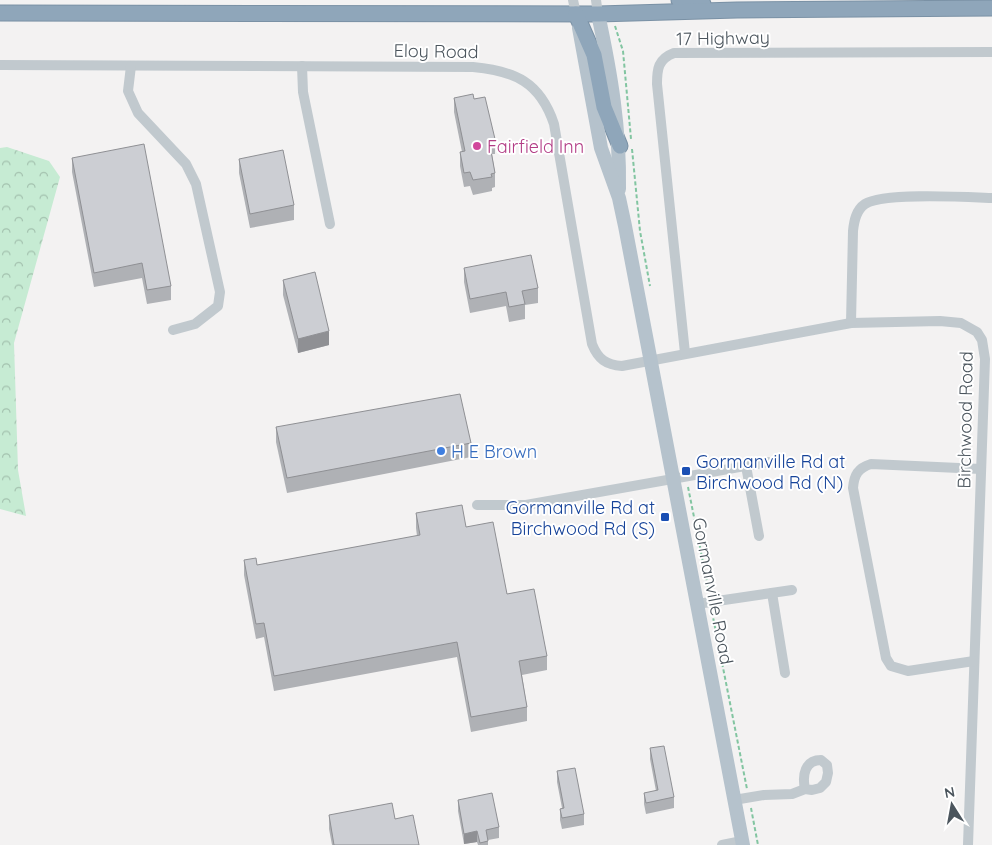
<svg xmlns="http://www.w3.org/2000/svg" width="992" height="845" font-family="Quicksand,sans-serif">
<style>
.forest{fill:url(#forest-crowns)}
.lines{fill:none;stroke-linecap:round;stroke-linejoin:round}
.highway-casing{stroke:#7a91a5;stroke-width:17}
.path{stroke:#82c5a1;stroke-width:2;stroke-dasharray:4 2.5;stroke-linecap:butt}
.minor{stroke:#c1c9ce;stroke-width:10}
.major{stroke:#b5c2cc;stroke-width:14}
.highway{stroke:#8fa6ba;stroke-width:15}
.wall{fill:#afb1b5}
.shaded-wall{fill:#8f9094}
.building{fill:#ccced3;stroke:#8f9094}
.hotel-dot{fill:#d1479c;stroke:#fff;stroke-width:2}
.shop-dot{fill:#3f7fe0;stroke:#fff;stroke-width:2}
.transit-dot{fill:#1a4fb4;stroke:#fff;stroke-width:2}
.labels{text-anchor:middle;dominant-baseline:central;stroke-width:4;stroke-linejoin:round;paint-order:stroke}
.street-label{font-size:18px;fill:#4b555d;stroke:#fff}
.hotel-label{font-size:18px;fill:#b23c85;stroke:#fff;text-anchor:start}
.shop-label{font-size:18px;fill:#366cbe;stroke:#fff;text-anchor:start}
.transit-label{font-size:18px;fill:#164399;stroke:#fff;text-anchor:start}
</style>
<defs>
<pattern id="forest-crowns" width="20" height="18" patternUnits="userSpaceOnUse" patternTransform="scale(1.25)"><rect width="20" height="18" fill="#c6ebd3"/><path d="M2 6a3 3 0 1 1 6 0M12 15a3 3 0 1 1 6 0" fill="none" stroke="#a3c1ae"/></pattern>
</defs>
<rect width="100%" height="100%" fill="#f3f2f2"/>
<path class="forest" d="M7,147l42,14 11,16 -46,166 4,127 8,46 -26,-7v-361z"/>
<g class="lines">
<defs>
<g id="highway">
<path d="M679,0l24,4"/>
<path d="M0,13l598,1 139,-4 255,-2"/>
<path d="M576,14l18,41 10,52 16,39"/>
</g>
</defs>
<use href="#highway" class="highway-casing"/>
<g class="path">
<path d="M615,26l8,25 8,88"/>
<path d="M632,149l8,82 10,55"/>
<path d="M688,487l21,105"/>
<path d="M712,612l35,177"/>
<path d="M751,808l7,37"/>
</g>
<g class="minor">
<path d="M573,0l3,14"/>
<path d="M596,0l2,14"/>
<path d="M0,65l473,2c42,4 67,15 81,57l38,220c6,15 14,21 30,22l229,-43 89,-2 21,2 16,9 5,8 3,19 -17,486"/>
<path d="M131,66l-3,25 10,22 48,51 10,20 24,108 -2,14 -23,18 -22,6"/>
<path d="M302,66l1,26 27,132"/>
<path d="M851,323l2,-92c1,-10 3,-21 12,-27 18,-12 102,-7 127,-6"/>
<path d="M685,353l-28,-269c0,-15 1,-25 17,-31l318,-1"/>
<path d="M746,466l13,70"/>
<path d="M477,505h49l242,-43"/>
<path d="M772,593l13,80"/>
<path d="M697,604l95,-14"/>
<path d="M974,661l-66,10 -17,-5 -5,-8 -33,-170c1,-13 5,-20 18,-24l110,5"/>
<path d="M734,800l30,-5 28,-1 13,-5 7,1 8,-2 6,-6 2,-9 -1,-8 -6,-5c-16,0 -19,15 -16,29"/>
<path d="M722,845l20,-4"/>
</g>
<g class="major">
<path d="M598,14c13,60 22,114 21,175"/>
<path d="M579,28l22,120 18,50 6,28 118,619"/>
</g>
<use href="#highway" class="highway"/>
</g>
<g class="wall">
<path d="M454,98l20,1 21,40v15h-3l3,19v14l-3,1v3l-19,4 -3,-9 -6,1 -4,-21v-14h2l-8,-40z"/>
<path d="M72,158l99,128v14l-24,4 -5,-26 -48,9 -22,-115z"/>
<path d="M239,159l55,46v15l-44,8 -11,-55z"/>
<path d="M464,268l74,20v15l-13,2v14l-16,3 -3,-16 -36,7 -6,-31z"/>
<path d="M283,280l46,65 -31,8 -15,-58z"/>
<path d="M276,427l195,16v14l-184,36 -11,-51z"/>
<path d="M416,513l50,14 41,67 40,62v14l-25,5 5,32v14l-56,11 -14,-75 -183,34 -10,-54 -8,2 -12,-64v-15l13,5 160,-29 -1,-8z"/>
<path d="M650,748l24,49v11l-28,6 -2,-10v-11l12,-2 -6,-32z"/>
<path d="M557,771l27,43v11l-22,4 -2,-9v-11l2,-1 -5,-26z"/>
<path d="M458,800l41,27v11l-11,2v5h-10l-1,-3 -13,2 -6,-33z"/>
<path d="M329,815l66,4 24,26h-87l-3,-16z"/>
</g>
<g class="shaded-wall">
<path d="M329,331v14l-31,8v-14z"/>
<path d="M477,831v11l-13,2v-10z"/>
</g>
<g class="building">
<path d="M473,94l1,5 11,-2 10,42 -6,1 6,33 -4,1 1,3 -19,3 -3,-8 -6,1 -4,-21 5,-1 -11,-53z"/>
<path d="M144,144l27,142 -24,4 -5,-27 -48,10 -22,-115z"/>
<path d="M283,150l11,55 -44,9 -11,-55z"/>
<path d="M531,255l7,33 -16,3 3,13 -16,3 -3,-15 -36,7 -6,-31z"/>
<path d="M315,272l14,59 -31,8 -15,-59z"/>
<path d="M460,394l11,49 -184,35 -11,-51z"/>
<path d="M462,505l4,22 27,-5 14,72 27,-5 13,67 -28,5 8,46 -56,10 -14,-75 -183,34 -10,-53 -8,1 -12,-64 12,-2 1,7 163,-30 -4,-22z"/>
<path d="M664,746l10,51 -28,6 -2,-10 14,-3 -8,-42z"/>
<path d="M575,768l9,46 -22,4 -2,-9 4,-1 -7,-37z"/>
<path d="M492,793l7,34 -13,3 2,11 -8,2 -3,-12 -13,3 -6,-34z"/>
<path d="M392,803l3,16 18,-4 6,30h-85l-5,-30z"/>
</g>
<circle class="hotel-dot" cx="477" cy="146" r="5"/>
<circle class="shop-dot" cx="441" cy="451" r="5"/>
<g class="transit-dot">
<rect x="681" y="466" width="10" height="10" rx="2.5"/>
<rect x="660" y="512" width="10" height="10" rx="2.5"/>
</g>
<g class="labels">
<g class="street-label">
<text transform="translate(723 38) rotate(-1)">17 Highway</text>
<text transform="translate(436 51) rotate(1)">Eloy Road</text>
<text transform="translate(965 420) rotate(-89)">Birchwood Road</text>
<text transform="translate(713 591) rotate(79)">Gormanville Road</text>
</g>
<g class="hotel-label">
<text x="487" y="146">Fairfield Inn</text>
</g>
<g class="shop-label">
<text x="451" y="451">H E Brown</text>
</g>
<g class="transit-label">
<text x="696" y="461">Gormanville Rd at<tspan x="696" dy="21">Birchwood Rd (N)</tspan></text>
<text x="655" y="507" text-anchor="end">Gormanville Rd at<tspan x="655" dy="21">Birchwood Rd (S)</tspan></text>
</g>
</g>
<g transform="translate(952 805) rotate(349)" stroke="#ffffff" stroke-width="4" paint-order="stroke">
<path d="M0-4L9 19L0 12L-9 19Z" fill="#4b555d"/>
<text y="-8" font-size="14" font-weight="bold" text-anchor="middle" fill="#4b555d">N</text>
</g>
</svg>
